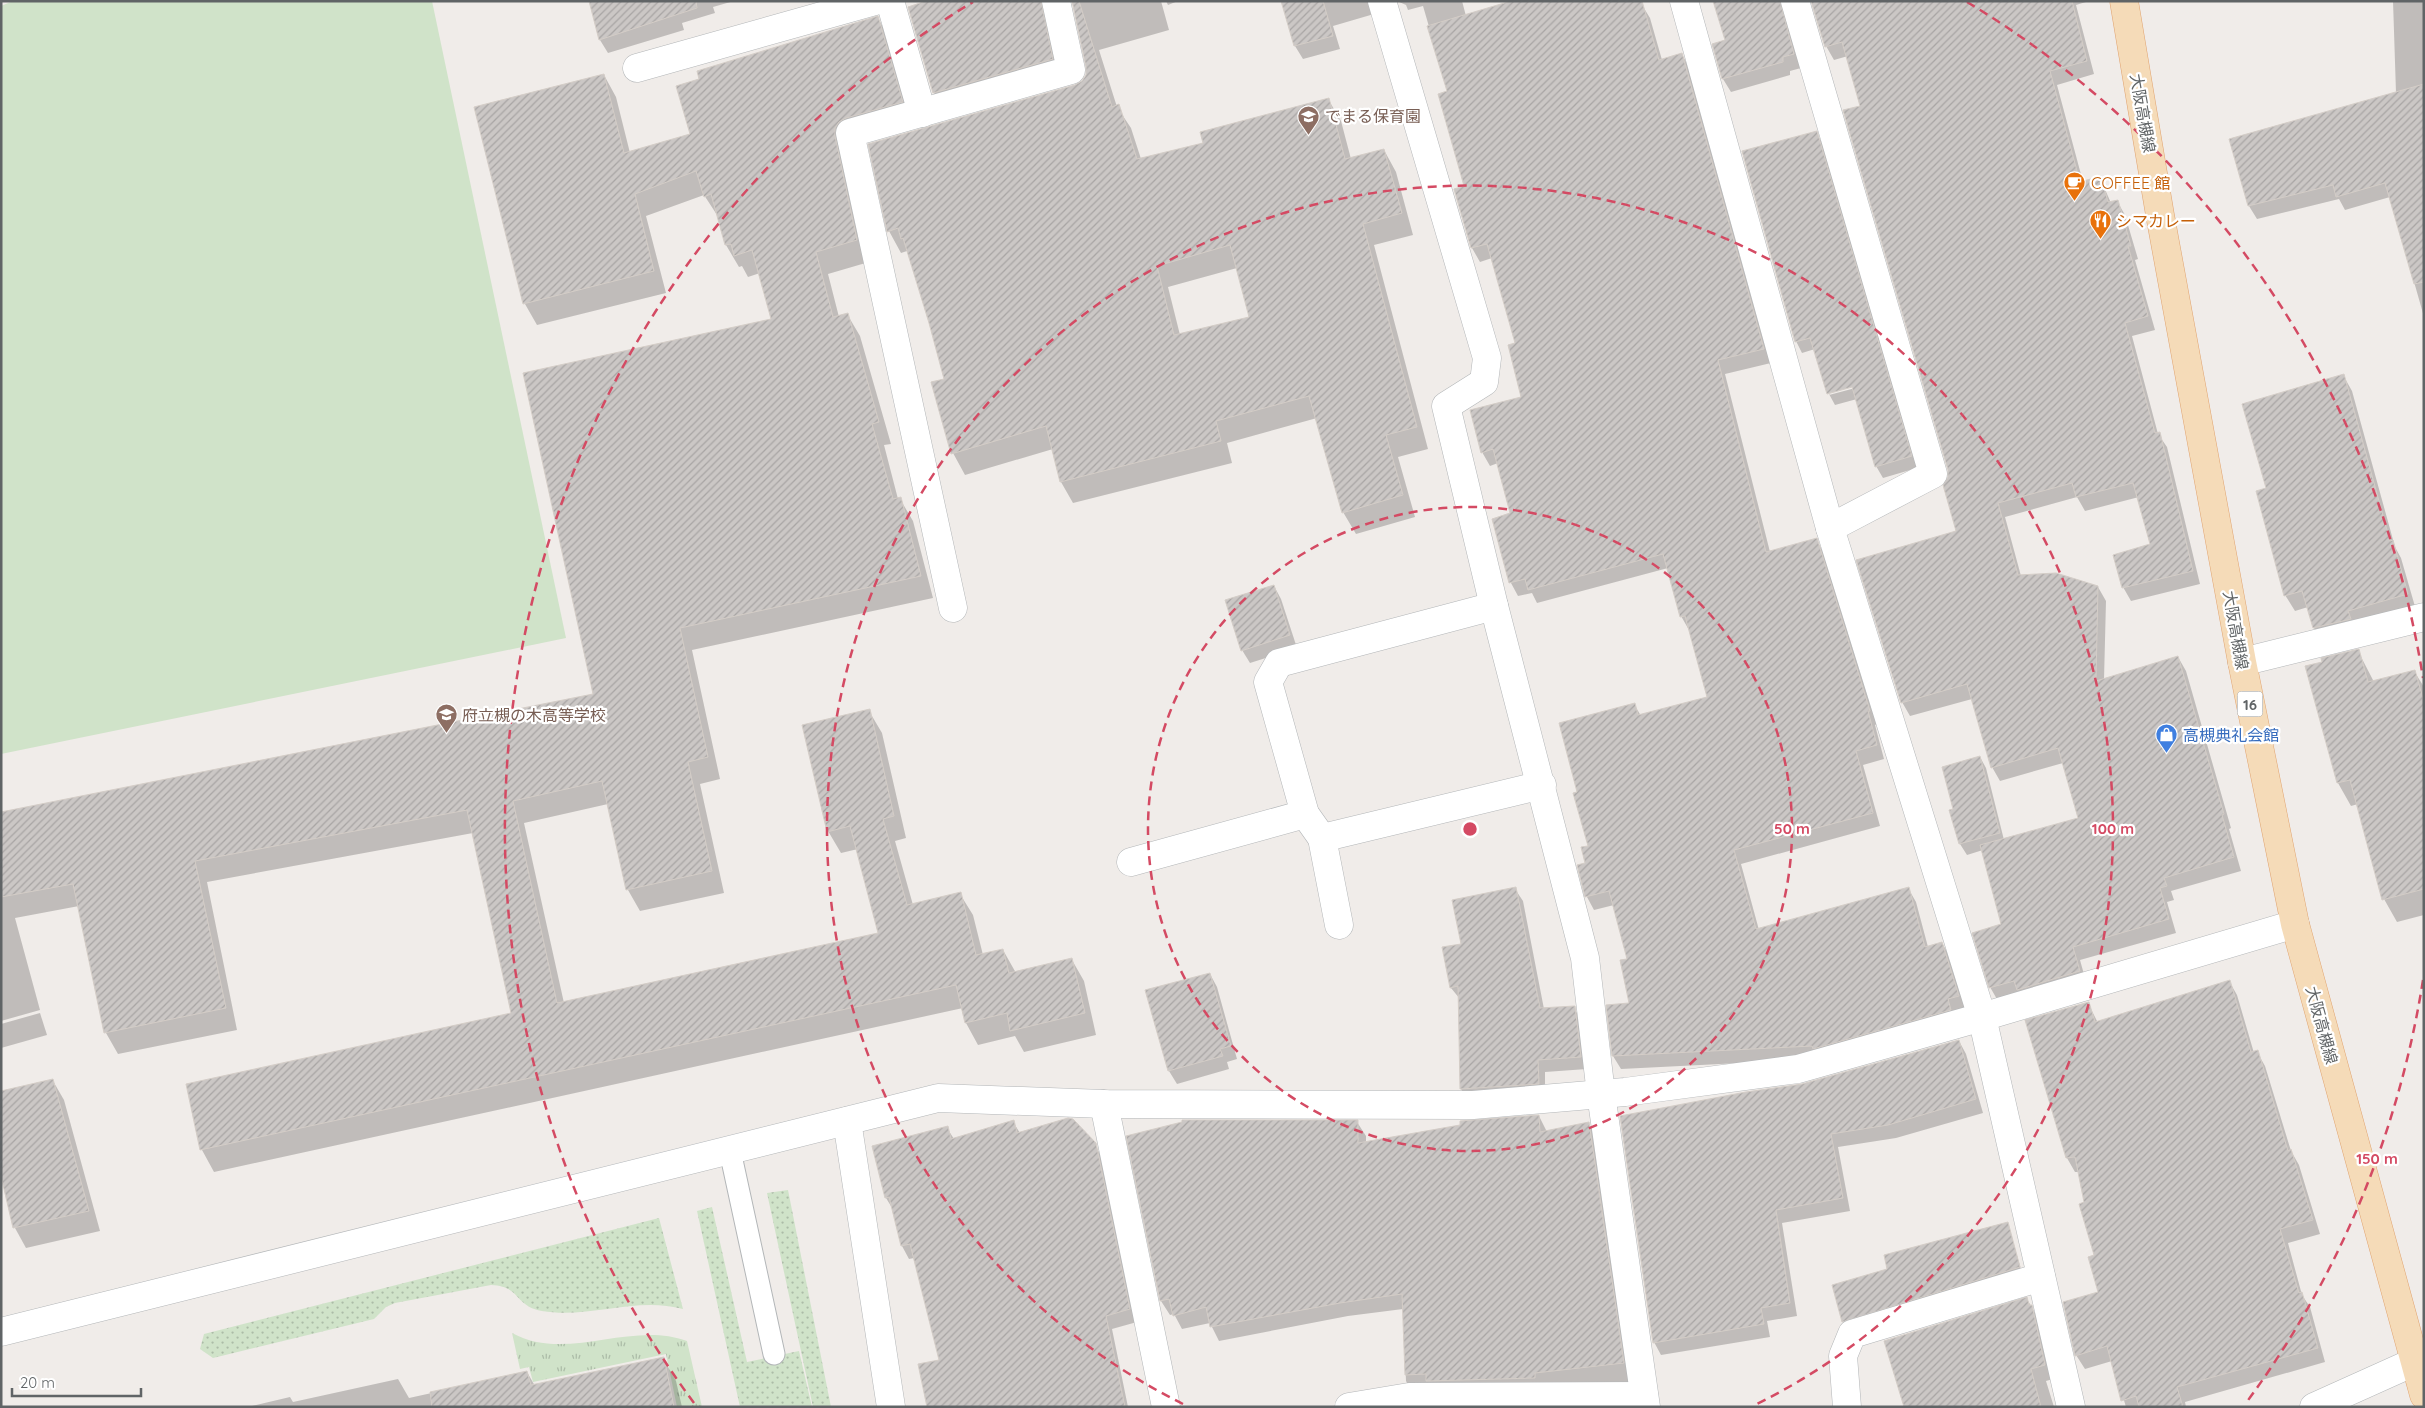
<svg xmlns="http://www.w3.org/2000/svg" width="2425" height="1408" font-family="Quicksand,'Noto Sans JP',sans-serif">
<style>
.grass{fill:url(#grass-tufts)}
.garden{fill:url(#garden-dots)}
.pitch{fill:#d0e3c9}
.shadow{fill:#0003;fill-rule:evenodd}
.building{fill:url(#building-hatch);stroke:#d4cdc7;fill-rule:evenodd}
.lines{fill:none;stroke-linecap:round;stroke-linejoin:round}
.lane-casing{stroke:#b3b6b8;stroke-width:23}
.street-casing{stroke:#b3b6b8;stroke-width:29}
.primary-casing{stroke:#e0a471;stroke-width:29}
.lane{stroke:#fff;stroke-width:21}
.street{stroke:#fff;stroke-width:28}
.primary{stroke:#f5dbb8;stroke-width:28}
.ring{fill:none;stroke:#d44a63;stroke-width:2.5;stroke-dasharray:9 6}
.labels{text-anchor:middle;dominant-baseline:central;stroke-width:4.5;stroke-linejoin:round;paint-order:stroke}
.shield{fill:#fff;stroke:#909294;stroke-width:1}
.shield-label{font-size:15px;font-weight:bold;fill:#606466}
.street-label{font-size:16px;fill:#606466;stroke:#fff}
.education-label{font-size:16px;fill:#785e54;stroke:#fff;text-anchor:start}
.food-label{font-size:16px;fill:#c56008;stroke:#fff;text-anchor:start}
.shop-label{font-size:16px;fill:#366cbe;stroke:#fff;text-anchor:start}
.centre{fill:#d44a63;stroke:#fff;stroke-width:2.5}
.ring-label{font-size:15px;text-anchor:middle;font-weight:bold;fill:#d44a63;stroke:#fff;stroke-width:4.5;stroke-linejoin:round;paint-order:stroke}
</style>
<defs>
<pattern id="grass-tufts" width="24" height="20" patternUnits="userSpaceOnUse" patternTransform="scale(1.25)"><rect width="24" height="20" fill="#d0e3c9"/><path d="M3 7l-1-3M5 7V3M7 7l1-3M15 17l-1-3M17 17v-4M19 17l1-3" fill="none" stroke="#acbca7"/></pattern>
<pattern id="garden-dots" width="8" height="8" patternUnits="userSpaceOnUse" patternTransform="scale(1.25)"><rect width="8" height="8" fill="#d0e3c9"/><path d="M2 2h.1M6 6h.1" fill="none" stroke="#acbca7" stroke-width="1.8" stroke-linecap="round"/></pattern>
<pattern id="building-hatch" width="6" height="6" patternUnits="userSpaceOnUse" patternTransform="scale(1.25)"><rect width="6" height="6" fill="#cbc7c5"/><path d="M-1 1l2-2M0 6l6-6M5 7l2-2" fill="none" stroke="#a8a5a4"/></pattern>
</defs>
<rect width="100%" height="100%" fill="#f0ece9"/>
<path class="grass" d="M512,1333c55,30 118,-13 175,8l15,66h-25l-11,-53 -133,28 -4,-15 -9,2z"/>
<g class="garden">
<path d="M788,1190l43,217h-18l-46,-214z"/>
<path d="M712,1207l35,155 52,-11 13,56h-72l-43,-196z"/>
<path d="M659,1218l24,91c-47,-13 -93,10 -141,2 -28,-5 -21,-25 -51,-26l-96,18 -9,4 -12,12 -161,39 -13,-9 4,-15z"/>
</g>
<path class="pitch" d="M13,1h419l134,637 -565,116v-748z"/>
<g class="shadow">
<path d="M590,1h144l-21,6 2,6 -33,10 2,7 -76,23 -8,-13z"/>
<path d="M931,1h118l11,72 -118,33 -8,-13z"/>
<path d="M1071,1h90l8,29 -70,20 18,57 14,21 10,31 63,-16 124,-44 13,22 10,38 33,-9 12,22 17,63 -39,10 54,204 -30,8 17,60 -59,17 -13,-22 -26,-94 -90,25 5,20 -159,40 -12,-21 -8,-33 -88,26 -12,-22 -8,-73 -15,-57 -23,-72 -6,2 -12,-22 193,-149 5,-7 1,-8 -13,-60zM1237,268l14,49 -71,18 -12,-48z"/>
<path d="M1166,1h12l-10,4z"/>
<path d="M1282,1h101l-9,13 -41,12 7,23 -37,10 -8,-13z"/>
<path d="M1397,1h65l4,15 176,-11 8,13 12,42 20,-6 7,14 82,295 -46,11 45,178 46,-12 8,13 53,171 -2,1 9,34 -21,6 17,61 -139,38 18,66 149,-42 8,14 12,45 14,-4 8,14 16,53 -146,49 -199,10 -8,-13 18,-51 -2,-45 -15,-55 -20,5 -7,-13 -8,-31 8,-2 2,-18 -11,-53 56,-89 7,12 67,-18 -19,-68 -8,-14 -13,-48 -131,35 -5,-10 -14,3 -7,-13 -18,-63 19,-6 -14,-51 -8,3 -8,-14 41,-54 -6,-54 -25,-86 -12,4 -8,-14 -17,-58 11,-3 -18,-95 -25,-86 -15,4 -2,-5z"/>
<path d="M1714,1h82l5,67 -11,3v4l-59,17 -8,-13 -9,-35 12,-4z"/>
<path d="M1811,1l275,1 -10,3 18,69 -37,11 26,97 17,-4 11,25 6,-2 8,14 13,44 -3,1 20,70 -23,6 26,98 9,13 33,137 -69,17 -8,-14 29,-42 -13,-48 -54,14 -8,-14 -72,20 16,59 77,11 8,14 -2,79 74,-23 8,14 45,157 -2,1 12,42 -70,20 3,9 -7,2 9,31 -96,27 7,25 -89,16 -8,-14 13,-62 -20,-75 -16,5 -7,-11 -9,-33 3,-1 26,-53 6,11 18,72 75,-21 -16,-56 -63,18 -8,-14 -20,-68 -62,17 -8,-14 55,-170 -8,-63 -101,-413 -14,4 -8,-14z"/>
<path d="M2393,1h31v316l-34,-120 -45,13 -6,-11 -82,20 -8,-13 147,-113z"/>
<path d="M878,18l12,22 24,84 -56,16 11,122 -41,12 11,43 8,-3 13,22 31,108 -7,1 14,54h2l13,22 20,77 -241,52 28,129 -20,5 24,109 -84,18 -12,-21 -20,-86 -84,19 40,180 316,-69 -22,-85 -17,4 -13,-22 41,-120 13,22 24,105 -11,3 18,64 47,-11 13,21 10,40 20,-5 13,23 56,-13 12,21 12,54 -72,17 -9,-16 -37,9 -12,-22 -3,-15 -749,164 -12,-22 -15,-65 326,-71 -40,-181 -266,49 30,148 -119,24 -12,-21 -27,-127 -64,12 25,92 -39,11v-207l593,-119 179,-375 -13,-47 -12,4 -6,-11 -3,1 -13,-22 -7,-27 -15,-23 -58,21 20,77 -129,32 -12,-21 79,-229 12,22 14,56 61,-19z"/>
<path d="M1816,133l7,11 94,324 -34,10 -7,-12 -19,-67 -22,6 -6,-11 -14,-45 -13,4 -6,-12zM1858,384l1,3 -30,8v-3z"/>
<path d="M2343,375l9,16 43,156 6,11 15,52 -93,34 -9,-16 -6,-21 -13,4 -10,-16 -18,-106z"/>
<path d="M1274,586l7,13 16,49 -47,15 -8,-13z"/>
<path d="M2358,651l16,31 40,-11 10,16v228l-27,7 -13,-23 -26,-95 -7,2 -13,-23 -32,-116z"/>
<path d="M1515,889l8,12 21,108 30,-1 7,12 6,49 -42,3v24l-77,5 -7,-12 -1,-90 -9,-11 11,-43z"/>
<path d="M1210,974l7,13 20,72 -10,3 2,7 -52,15 -8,-13z"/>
<path d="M2229,981l8,14 17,58 3,-1 8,14 26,85 8,14 21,69 -32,9 14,52 8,12 15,55 -140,40 1,5h-60l-14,-46 -27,8 -9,-14 24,-62 -4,-37 -17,-84h-4l-8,-14 -40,-137 61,-18 10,20z"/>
<path d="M40,1013l7,22 -46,13v-24z"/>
<path d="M1959,1041l7,13 17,59 -87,25 -58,9 12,64 -68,12 15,93 -30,5 3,16 -109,18 -7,-13 148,-257z"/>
<path d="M53,1081l11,19 36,131 -74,17 -11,-20 -14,-58z"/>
<path d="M1539,1116l8,16 42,-8 8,14 37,256 -220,2 -8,-15 -3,-72 -55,7 -129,25 -9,-18 -28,6 -8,-15 -4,1 -9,-14 196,-179 9,14v7z"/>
<path d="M1013,1122l7,11 74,11 8,13 35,165 -25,7 16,78h-200l12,-46 -26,-103 -5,1 -7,-13 -8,-35 -8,-13 -13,-51 74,-19 7,11z"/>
<path d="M2008,1224l14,49 -175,55 -3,-7 45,-51z"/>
<path d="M2027,1299l12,21 14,59 -7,2 8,26h-149z"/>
<path d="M663,1358l13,23 6,26h-434l42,-10 3,5 105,-23 11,19 118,-26 8,14z"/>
</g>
<g class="building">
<path d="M589,1h107l1,7 -98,32z"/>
<path d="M926,1h115l12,58 -120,34 -25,-86z"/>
<path d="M1072,1h7l33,106 7,-3 18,55 66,-16 -3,-11 129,-34 16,61 39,-10 18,64 -39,11 54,203 -31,8 17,60 -61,18 -33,-117 -93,25 5,20 -161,41 -14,-56 -95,28 -20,-72 13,-3 -15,-56 -26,-85 -2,1 -3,-11 -11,4 -19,-88 207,-59 7,-4 4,-6v-8zM1230,245l19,72 -75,18 -17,-69z"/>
<path d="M1281,1h42l10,35 -39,10z"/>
<path d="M1511,1h131l17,59 23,-7 82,296 -46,11 48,192 51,-14 53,173h-2l9,34 -21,6 17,62 -139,37 22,79 153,-42 16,60 17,-5 17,54 -11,3 3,11 -138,39 -1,-3 -200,10 -6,-51 23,-2 -9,-43 7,-1 -18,-68 -24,6 -8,-32 8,-2 -4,-16 7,-1 -15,-53 4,-1 -18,-69 76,-20 3,12 69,-18 -22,-81 -5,1 -17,-63 -135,36 -3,-11 -16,4 -17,-64 18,-6 -17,-64 -12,4 -11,-43 51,-13 -13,-52 7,-2 -28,-99 -16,4 -17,-59 10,-3 -26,-92 9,-3 -20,-65z"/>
<path d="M1713,1h67l14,53 -11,3v5l-61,17 -10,-35 13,-4z"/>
<path d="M1811,1h261l15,60 -37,10 30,111 21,-6 7,26 10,-2 13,46h-3l20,70 -23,7 30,110 5,-1 33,139 -71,17 -9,-33 37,-11 -17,-61 -57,14 -4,-14 -74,20 20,72 38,-2 42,13 -2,95 82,-25 46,158 -2,1 12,42 -70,21 3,8 -7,2 9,31 -96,28 7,24 -63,19 -3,-9 -25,7 -17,-55 29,-9 -21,-79 98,-27 -20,-70 -67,20 -24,-84 -66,19 -45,-143 100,-29 -13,-46 5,-8v-7l-105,-360 17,-4 -18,-64 -17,5z"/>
<path d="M878,16l25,86 -57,16 -7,4 -4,6v8l22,104 -41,12 17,65 15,-4 31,109 -7,2 21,75 8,-2 20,79 -241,52 28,129 -20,5 24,109 -86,19 -24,-109 -89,20 44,202 321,-70 -28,-107 -23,6 -25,-107 68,-16 24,107 -11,3 24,86 54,-13 15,63 27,-6 6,24 63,-15 13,55 -75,18 -3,-18 -42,10 -9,-38 -756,165 -14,-66 325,-71 -44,-203 -272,51 31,147 -122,25 -31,-149 -72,13v-85l592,-118 -70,-321 248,-54 -19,-69 -18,6 -3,-12 -6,1 -14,-51 -7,3 -8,-26 -61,23 19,77 -131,33 -49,-197 130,-33 20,79 66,-19 -14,-48 23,-7 -2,-8z"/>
<path d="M2424,84v198l-10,2 -29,-101 -49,14 -3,-12 -85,21 -19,-67z"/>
<path d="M1817,131l95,325 -37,11 -23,-80 -25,7 -17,-56 -15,4 -53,-191z"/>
<path d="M2344,374l46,167 3,-1 15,54 -60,17 3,8 -38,9 -11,-37 -18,5 -28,-105 10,-3 -24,-84z"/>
<path d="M1274,585l16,50 -49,16 -16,-51z"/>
<path d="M2359,649l9,33 47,-12 9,32v187l-42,11 -32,-120 -13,3 -32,-117 17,-4 -1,-4z"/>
<path d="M1980,756l20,77 -41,11 -10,-34 4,-1 -11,-42z"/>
<path d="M1516,887l24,121 35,-2 6,51 -43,3 1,24 -79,5 -2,-103 -8,2 -8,-41 19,-3 -9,-44z"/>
<path d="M1210,973l21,73 -11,3 3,7 -55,15 -23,-81z"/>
<path d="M2230,980l21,72 7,-2 30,101 3,-2 22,71 -33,9 19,64 3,-1 16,56 -141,39 6,20h-44l-3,-11 -15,5 -14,-55 -32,10 -12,-54 35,-10 -10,-35 6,-2 -15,-51 5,-2 -9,-45 -9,1 -41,-138 64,-18 6,20z"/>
<path d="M1959,1040l17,59 -88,26 -57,9 12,64 -67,12 14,93 -29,5 3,16 -111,19 -33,-227 126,-24 56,-8z"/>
<path d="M53,1079l36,132 -76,17 -12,-52v-85z"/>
<path d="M1539,1115l1,17 49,-10 35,241 -89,10v5l-109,3v-7l-21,1 -3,-81 -62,9 -130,24 -4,-20 -33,9 -4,-17 -9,2 -34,-165 56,-14v-2h176v23l102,-18v-4z"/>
<path d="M1068,1118l5,1 23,24 34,166 -24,7 19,91h-198l-9,-43 21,-4 -29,-116 -9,2 -12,-49 -4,1 -13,-52 76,-20 3,13 63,-19 3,13z"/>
<path d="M2008,1222l12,45 -178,55 -10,-37 55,-16 -3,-14z"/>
<path d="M2027,1297l2,8h3l13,60 -14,4 10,38h-137l-20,-66z"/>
<path d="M664,1357l10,50h-242l-2,-15 97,-21 4,14z"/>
</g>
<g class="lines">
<defs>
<path id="lane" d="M730,1151l44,203"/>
<g id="street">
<path d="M890,1l32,112"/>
<path d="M1382,1l105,357 -3,24 -38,24 48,200 91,352 16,136 45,313"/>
<path d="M1684,1l146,527"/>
<path d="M1795,1l138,473 -103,54 152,489 89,390"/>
<path d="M637,68l238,-67"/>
<path d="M1494,606l-215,57 -11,19 37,132 17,24 220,-53"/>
<path d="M953,608l-103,-475 221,-63 -15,-69"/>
<path d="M2242,662l182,-45"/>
<path d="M1322,838l17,87"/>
<path d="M1131,862l174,-48"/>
<path d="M1104,1104l62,303"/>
<path d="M847,1121l44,286"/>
<path d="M1,1332l937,-234 166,6 369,1 152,-13 173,-23 184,-52 313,-93"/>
<path d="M1349,1407l60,-10 235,-1"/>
<path d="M1847,1407l-4,-51 9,-22 189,-57"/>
<path d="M2314,1407l100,-45"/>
</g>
<path id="primary" d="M2124,1l36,214 82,447 53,262 129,471"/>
</defs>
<use href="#lane" class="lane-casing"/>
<use href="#street" class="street-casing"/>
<use href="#primary" class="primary-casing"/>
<use href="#lane" class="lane"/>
<use href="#street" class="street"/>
<use href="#primary" class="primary"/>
</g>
<g class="ring">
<circle cx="1470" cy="829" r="322"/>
<path d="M1183 1404A643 643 0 1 1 1757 1404"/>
<path d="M2423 980A965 965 0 0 1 2246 1403M694 1403A965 965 0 0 1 973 2M1967 2A965 965 0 0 1 2423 678"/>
</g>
<defs>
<symbol id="school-pin" viewBox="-11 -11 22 30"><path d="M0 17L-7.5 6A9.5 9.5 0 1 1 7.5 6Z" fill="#8d6e63" stroke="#fff"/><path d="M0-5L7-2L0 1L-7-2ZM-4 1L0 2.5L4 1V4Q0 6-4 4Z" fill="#fff"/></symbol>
<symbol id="cafe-pin" viewBox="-11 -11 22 30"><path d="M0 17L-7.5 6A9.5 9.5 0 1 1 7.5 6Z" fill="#e8710a" stroke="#fff"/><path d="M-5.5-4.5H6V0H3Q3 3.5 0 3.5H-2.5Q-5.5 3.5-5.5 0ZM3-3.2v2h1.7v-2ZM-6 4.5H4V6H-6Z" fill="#fff"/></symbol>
<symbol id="restaurant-pin" viewBox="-11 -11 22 30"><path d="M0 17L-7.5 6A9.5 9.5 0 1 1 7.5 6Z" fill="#e8710a" stroke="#fff"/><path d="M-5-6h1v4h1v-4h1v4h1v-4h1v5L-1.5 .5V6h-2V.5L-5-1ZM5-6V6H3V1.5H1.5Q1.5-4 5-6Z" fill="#fff"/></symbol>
<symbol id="shop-pin" viewBox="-11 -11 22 30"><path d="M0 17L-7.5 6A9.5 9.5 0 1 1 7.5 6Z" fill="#3f7fe0" stroke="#fff"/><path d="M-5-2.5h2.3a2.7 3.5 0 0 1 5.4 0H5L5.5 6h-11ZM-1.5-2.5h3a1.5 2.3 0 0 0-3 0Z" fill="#fff"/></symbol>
</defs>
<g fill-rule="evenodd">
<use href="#school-pin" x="1296" y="104" width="25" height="34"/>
<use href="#cafe-pin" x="2062" y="170" width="25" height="34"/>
<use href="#restaurant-pin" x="2088" y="208" width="25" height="34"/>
<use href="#school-pin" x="434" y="702" width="25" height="34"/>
<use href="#shop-pin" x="2154" y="722" width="25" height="34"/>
</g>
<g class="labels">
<rect class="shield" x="2237.5" y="691.5" width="25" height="25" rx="4"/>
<g class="shield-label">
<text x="2250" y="704">16</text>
</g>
<g class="street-label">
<text transform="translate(2143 113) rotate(80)">大阪高槻線</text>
<text transform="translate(2236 630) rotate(80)">大阪高槻線</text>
<text transform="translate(2322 1025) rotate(75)">大阪高槻線</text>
</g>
<g class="education-label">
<text x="1325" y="116">でまる保育園</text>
<text x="462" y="715">府立槻の木高等学校</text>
</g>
<g class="food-label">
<text x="2091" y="183">COFFEE 館</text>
<text x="2116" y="221">シマカレー</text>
</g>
<g class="shop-label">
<text x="2183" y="735">高槻典礼会館</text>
</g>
</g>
<circle cx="1470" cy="829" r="8" class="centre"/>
<g class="ring-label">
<text x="1792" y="834">50 m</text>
<text x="2113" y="834">100 m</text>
<text x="2377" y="1164">150 m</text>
</g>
<rect width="2425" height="1408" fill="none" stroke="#606466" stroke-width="5"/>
<path d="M12 1388v8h129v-8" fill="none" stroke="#606466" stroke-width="2.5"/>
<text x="20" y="1388" font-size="15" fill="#606466" stroke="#ffffff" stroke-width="4" paint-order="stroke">20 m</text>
</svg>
